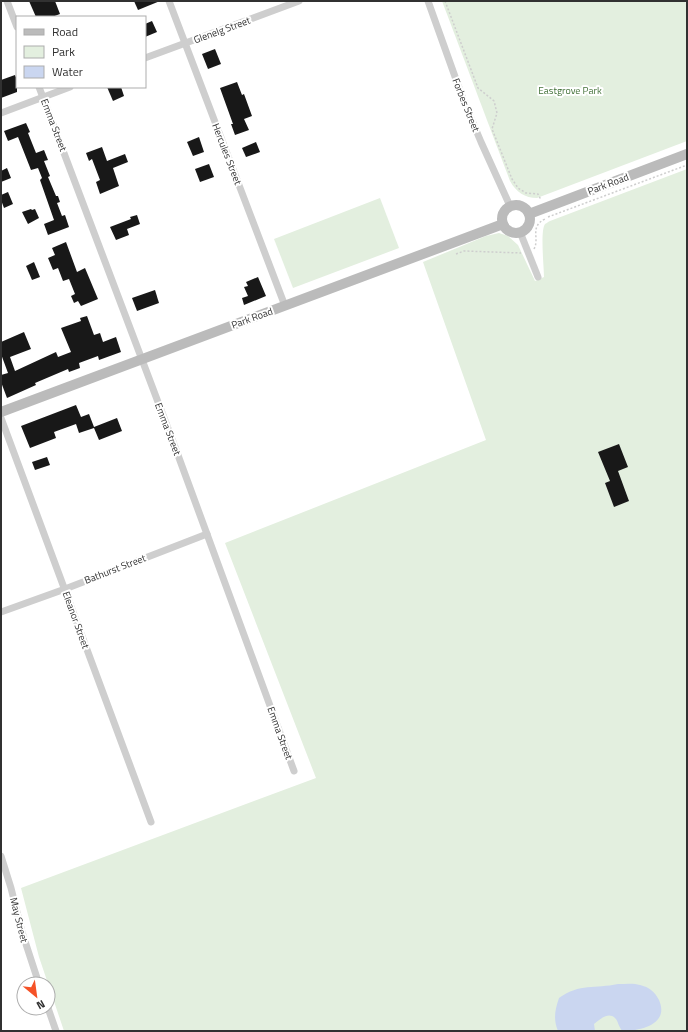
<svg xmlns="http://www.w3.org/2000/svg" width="688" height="1032" font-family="'Titillium Web',sans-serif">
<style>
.green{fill:#e3efdf}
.water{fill:#cad6f0}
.building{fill:#181818}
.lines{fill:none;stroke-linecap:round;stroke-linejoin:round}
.path{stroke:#cecece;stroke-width:1.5;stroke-dasharray:2 2;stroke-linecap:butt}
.street{stroke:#cecece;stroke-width:7}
.secondary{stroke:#bbb;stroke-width:10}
.labels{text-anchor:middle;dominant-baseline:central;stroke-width:4;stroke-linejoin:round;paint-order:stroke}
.street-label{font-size:10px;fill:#313131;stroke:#fff}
.park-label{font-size:10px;fill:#44723a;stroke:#fff}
</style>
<rect width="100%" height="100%" fill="#fff"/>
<g class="green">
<path d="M442,1h243l2,5v135l-150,57c-12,0 -21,-6 -27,-17z"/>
<path d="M687,169v862h-623l-25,-74 -18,-69 295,-110 -91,-235 261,-103 -63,-178 63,-26 13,-3 9,3 10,9 17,36 9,-4c0,-10 -4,-46 1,-53 1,0 4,-3 5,-3z"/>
<path d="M380,198l19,50 -106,40 -19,-49z"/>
</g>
<path class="water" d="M618,984c7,0 16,-1 22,1 9,2 15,7 19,15 11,25 -20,31 -37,31 -3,-4 -4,-9 -6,-12 -7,-8 -16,0 -22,5l1,7h-37c-5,-12 -3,-21 1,-33 21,-15 36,-9 59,-14z"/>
<g class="building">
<path d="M29,1h26l5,13 -8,3h-16z"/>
<path d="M134,1h26l-22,9z"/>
<path d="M152,21l5,11 -12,5v-13z"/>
<path d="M215,49l6,15 -13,5 -6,-15z"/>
<path d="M15,75l2,5v12l-16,6v-18z"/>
<path d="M237,82l5,13 2,-1 8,22 -8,3 5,11 -14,5 -4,-11h2l-13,-36z"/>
<path d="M107,87h14l3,9 -11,5z"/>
<path d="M26,123l4,9 -2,1 8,20 8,-3 4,10 -4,1 6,15 -2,1 8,19h2l2,6 -3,1 5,13 3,-1 4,12 -21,8 -4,-11 10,-4 -14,-40 2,-2 -4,-10 -7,2 -13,-33 -10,4 -4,-10z"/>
<path d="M199,137l5,15 -11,4 -6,-14z"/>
<path d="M256,142l4,10 -14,5 -4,-9z"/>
<path d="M102,147l5,14 18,-7 3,8 -15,6 6,18 -19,8 -4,-12 4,-2 -8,-21 -3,2 -3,-8z"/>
<path d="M209,164l5,13 -14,5 -5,-13z"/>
<path d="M7,168l4,10 -10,4v-11z"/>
<path d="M8,192l5,12 -9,4 -3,-8v-5z"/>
<path d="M31,209l1,1 3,-1 4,9 -11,6 -6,-12z"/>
<path d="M137,215l3,9 -13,5 2,6 -13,5 -6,-13 21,-8 -1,-2z"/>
<path d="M66,242l11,30 8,-4 13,31 -17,7 -3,-5 -4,2 -3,-7 4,-2 -6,-15 -6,2 -5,-13 -5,2 -5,-12 7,-3 -3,-7z"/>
<path d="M34,262l6,15 -8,3 -6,-14z"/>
<path d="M258,277l8,19 -22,9 -2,-7 6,-2 -4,-9 4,-1 -2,-4z"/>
<path d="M155,290l4,13 -22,8 -5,-13z"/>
<path d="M87,316l7,19 6,-2 3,9 13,-5 5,15 -22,8 -1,-4 -19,7 1,5 -11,4 -1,-3 -33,14 1,2 -29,13 -6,-16v-7l7,-2 -7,-19v-12l23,-10 7,17 -21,8 5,14 41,-19 2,5 13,-5 -10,-24 20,-7 -1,-3z"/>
<path d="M76,405l5,12 8,-3 5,13 23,-9 5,13 -23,9 -5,-12 -15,5 -3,-9 -22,8 2,6 -26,10 -9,-22z"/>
<path d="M619,444l9,23 -10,4 11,30 -15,6 -9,-24 5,-2 -12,-29z"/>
<path d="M47,457l3,8 -15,5 -3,-8z"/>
</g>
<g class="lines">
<g class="path">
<path d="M445,1l33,87 16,13 3,12 -5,16 20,50 6,9 8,5 12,1 3,6"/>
<path d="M548,217l139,-52"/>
<path d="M534,249c6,-11 -5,-22 11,-30"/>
<path d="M456,254l8,-3 57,2"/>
</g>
<g class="street">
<path d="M7,1l10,26"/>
<path d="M169,1l116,305"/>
<path d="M428,1l35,98 18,43 29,64"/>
<path d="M145,58l154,-57"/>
<path d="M39,87l136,360 119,324"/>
<path d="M1,113l69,-26"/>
<path d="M520,232l18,45"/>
<path d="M1,418l150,404"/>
<path d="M1,612l64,-23 142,-55"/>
<path d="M1,856l10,32 11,44 17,52"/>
<path d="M48,1008l8,23"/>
</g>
<g class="secondary">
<circle cx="516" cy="219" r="14"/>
<path d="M529,214l158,-60"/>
<path d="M1,412l502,-188"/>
</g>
</g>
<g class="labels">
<g class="street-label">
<text transform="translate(222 30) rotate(-20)">Glenelg Street</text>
<text transform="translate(466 105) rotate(68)">Forbes Street</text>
<text transform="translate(54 125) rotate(69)">Emma Street</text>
<text transform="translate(227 154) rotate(69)">Hercules Street</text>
<text transform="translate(608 184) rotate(-21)">Park Road</text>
<text transform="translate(252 318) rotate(-20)">Park Road</text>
<text transform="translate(168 429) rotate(69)">Emma Street</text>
<text transform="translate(115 569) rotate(-21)">Bathurst Street</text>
<text transform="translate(76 620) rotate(70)">Eleanor Street</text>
<text transform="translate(280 733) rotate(70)">Emma Street</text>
<text transform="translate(19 920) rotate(76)">May Street</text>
</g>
<g class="park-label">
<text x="570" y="90">Eastgrove Park</text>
</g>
</g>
<rect width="688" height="1032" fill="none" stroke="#313131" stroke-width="4"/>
<rect x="16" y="16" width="130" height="72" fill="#ffffff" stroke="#adadad"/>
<rect x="24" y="29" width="20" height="6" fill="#bbbbbb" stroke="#adadad"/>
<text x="52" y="36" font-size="12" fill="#313131">Road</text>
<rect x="24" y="46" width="20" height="12" fill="#e3efdf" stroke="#adadad"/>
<text x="52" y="56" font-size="12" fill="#313131">Park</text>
<rect x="24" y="66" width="20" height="12" fill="#cad6f0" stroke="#adadad"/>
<text x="52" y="76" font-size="12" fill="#313131">Water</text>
<g transform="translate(36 996) rotate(151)"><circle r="19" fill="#ffffff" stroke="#adadad"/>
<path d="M0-3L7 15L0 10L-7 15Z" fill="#f55227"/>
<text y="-6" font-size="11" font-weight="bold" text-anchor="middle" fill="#313131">N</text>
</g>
</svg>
